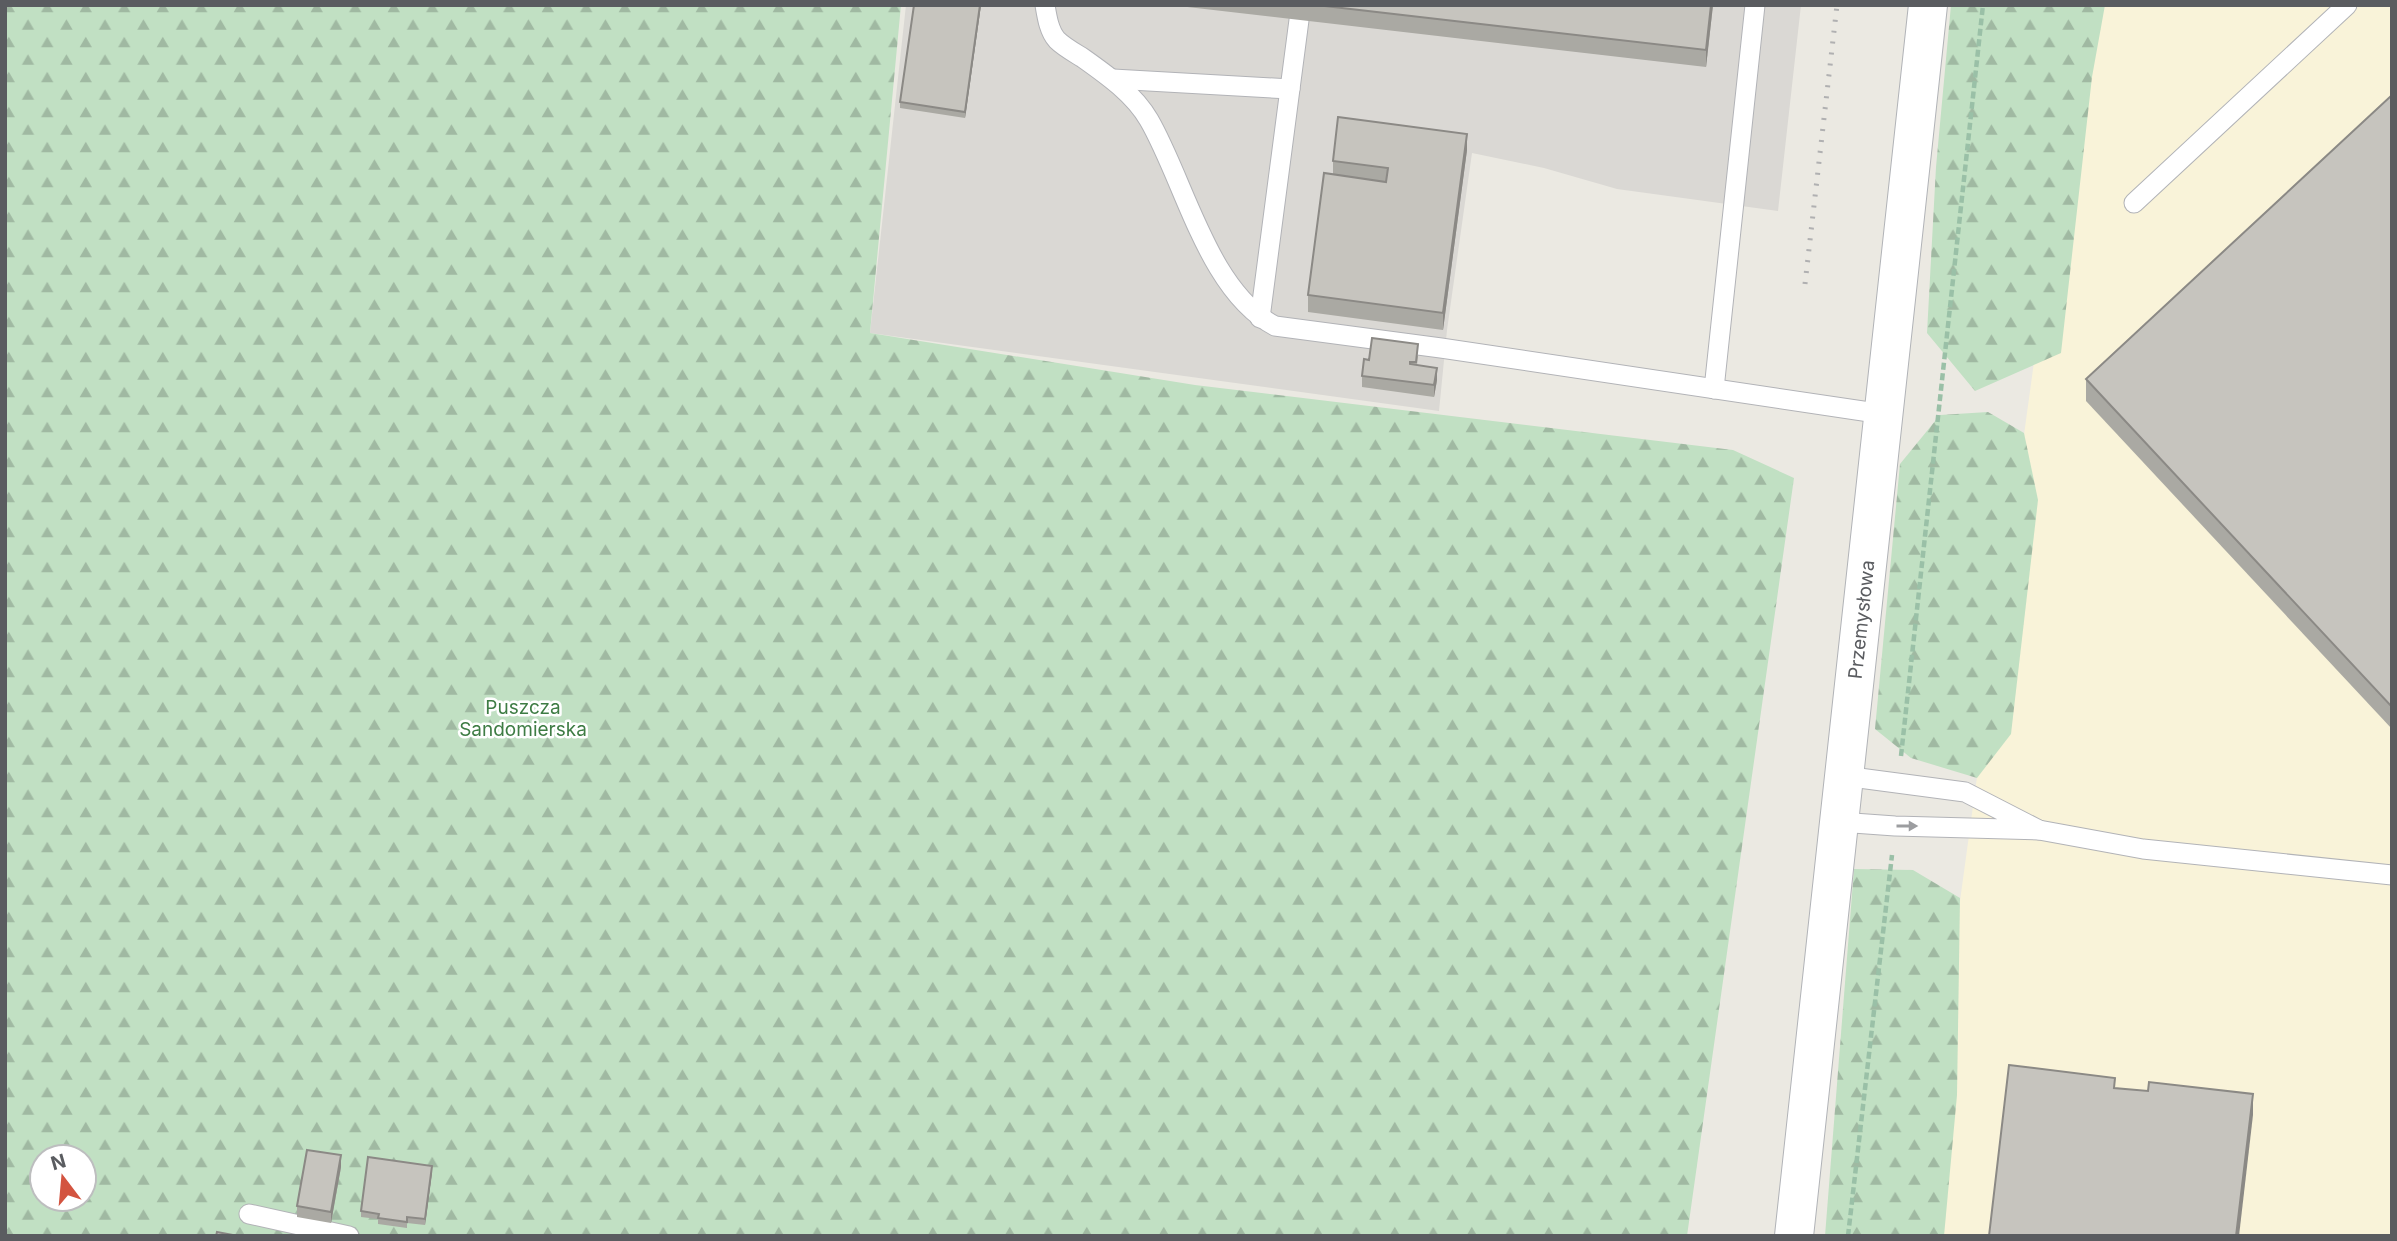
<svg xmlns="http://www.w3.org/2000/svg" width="2397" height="1241" font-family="Inter,sans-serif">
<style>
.commercial{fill:#f9f3d9}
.industrial{fill:#dad8d4}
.forest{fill:url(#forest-firs);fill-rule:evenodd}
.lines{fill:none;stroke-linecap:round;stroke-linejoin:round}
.lane-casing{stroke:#b2b3b7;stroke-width:21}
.secondary-casing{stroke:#b1b3b7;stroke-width:40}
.path{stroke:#9ac0a7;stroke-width:4.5;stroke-dasharray:7 3.5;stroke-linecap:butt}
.lane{stroke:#fff;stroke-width:19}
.secondary{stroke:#fff;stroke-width:38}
.rail{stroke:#b0b0b1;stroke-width:5;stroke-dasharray:2 9;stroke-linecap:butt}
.wall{fill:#aaa9a3}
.shaded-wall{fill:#8b8985}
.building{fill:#c6c4be;stroke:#8b8985;stroke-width:2}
.oneway{fill:#9c9da0}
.labels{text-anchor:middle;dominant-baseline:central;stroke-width:5;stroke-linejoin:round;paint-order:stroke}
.street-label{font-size:19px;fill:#5a5c60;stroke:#fff}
.park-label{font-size:19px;fill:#3e7c44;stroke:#fff}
</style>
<defs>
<pattern id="forest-firs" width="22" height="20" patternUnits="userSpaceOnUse" patternTransform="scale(1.75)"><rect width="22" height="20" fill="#c1e0c3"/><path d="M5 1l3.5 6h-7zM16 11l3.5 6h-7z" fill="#a0b9a2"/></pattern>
</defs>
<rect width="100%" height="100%" fill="#ebe9e2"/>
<path class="commercial" d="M2083,5h309v1231h-478z"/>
<path class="industrial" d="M906,5h895l-23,206 -161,-22 -73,-21 -72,-15 -25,177 -8,81 -569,-78z"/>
<g class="forest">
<path d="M5,5h896l-31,328 325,52 538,65 61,28 -107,758h-1682zM42,1157h42v42h-42z"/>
<path d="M1951,5h154l-13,72 -31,276 -86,38 -48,-58 9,-166z"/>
<path d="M1988,412l36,21 14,67 -27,234 -34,44 -66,-20 -36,-29 25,-265 40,-49z"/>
<path d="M1854,869l59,1 47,28 -3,197 -13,141h-119z"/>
</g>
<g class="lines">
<defs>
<g id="lane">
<path d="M1045,5c2,12 4,26 12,35 7,7 18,13 26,18 24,17 51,36 66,62 36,62 59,171 126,206l166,22 442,66"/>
<path d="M1113,79l177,10"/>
<path d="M2134,203l213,-198"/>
<path d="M1260,318l39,-298"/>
<path d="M1714,389l41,-384"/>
<path d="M1839,822l56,4 144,4 -74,-38 -121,-16"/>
<path d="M2039,830l104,19 249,26"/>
<path d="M249,1214l100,22"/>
</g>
<g id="secondary">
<path id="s1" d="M1794,1236l134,-1231"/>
</g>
</defs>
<use href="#lane" class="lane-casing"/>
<use href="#secondary" class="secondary-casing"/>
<g class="path">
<path d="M1901,756l82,-751"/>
<path d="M1848,1236l44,-381"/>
</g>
<use href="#lane" class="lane"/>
<use href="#secondary" class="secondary"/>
<path class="rail" d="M1805,284l32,-279"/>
</g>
<g class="wall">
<path d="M981,5l-16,113 -65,-10v-6z"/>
<path d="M1170,5h543l-7,62z"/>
<path d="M2392,95v634l-306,-328v-22z"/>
<path d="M1467,150l-24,180 -135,-18v-17l25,-120v-14z"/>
<path d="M1418,356l-1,9 20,15 -3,17 -72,-10v-11l7,-16z"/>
<path d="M341,1167l-10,56 -34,-6v-11z"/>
<path d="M432,1172l-7,53 -18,-2v5l-29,-4v-5l-17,-2v-6z"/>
</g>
<g class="shaded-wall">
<path d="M980,5h1l-16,113v-6z"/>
<path d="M1711,5h2l-7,62v-17z"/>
<path d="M1467,134v16l-24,180v-17z"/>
<path d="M1437,368v12l-3,17v-12z"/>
<path d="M2253,1094v21l-14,121h-3z"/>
<path d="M341,1155v12l-10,56v-11z"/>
<path d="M432,1166v6l-7,53v-6z"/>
</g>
<g class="building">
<path d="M914,5h66l-15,107 -65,-10z"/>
<path d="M1316,5h395l-5,45z"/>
<path d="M2392,95v612l-306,-328z"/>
<path d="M1338,117l129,17 -24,179 -135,-18 16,-122 62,9 2,-14 -55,-7z"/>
<path d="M1372,338l46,6 -2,18h-6v2l27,4 -3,17 -72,-9 2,-17 5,1z"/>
<path d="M2009,1065l106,13 -1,10 34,3 1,-9 104,12 -17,142h-247z"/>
<path d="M307,1150l34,5 -10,57 -34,-6z"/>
<path d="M368,1157l64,9 -7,53 -18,-2v5l-29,-4 1,-4 -18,-3z"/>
<path d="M217,1232l21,4h-22z"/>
</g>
<defs><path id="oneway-solid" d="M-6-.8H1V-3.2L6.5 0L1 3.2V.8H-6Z" transform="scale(1.75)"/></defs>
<use class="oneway" href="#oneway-solid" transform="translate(1907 826)"/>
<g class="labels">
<g class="street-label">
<text stroke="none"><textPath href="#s1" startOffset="620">Przemysłowa</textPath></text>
</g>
<g class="park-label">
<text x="523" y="707">Puszcza<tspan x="523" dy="22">Sandomierska</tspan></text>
</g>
</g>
<rect width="2397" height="1241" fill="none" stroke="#5a5c60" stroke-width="14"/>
<g transform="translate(63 1178) rotate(344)"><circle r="33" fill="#ffffff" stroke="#bdbebf" stroke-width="2"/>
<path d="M0-5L12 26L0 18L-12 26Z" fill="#d35440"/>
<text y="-10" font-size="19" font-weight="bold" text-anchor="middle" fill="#5a5c60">N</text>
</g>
</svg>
